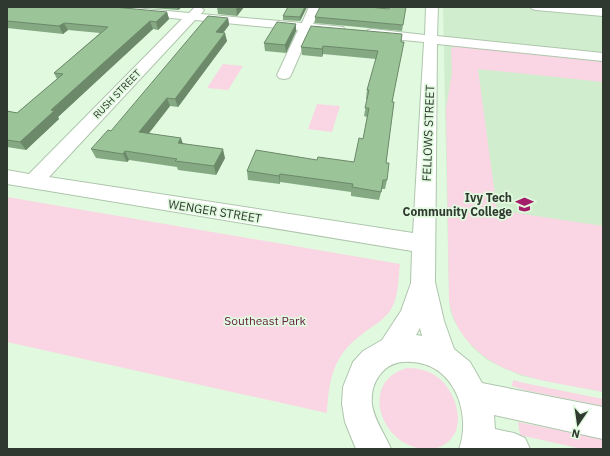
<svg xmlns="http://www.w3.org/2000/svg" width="610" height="456" font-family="'IBM Plex Sans',sans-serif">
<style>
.built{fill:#d0edce}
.green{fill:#fad5e3}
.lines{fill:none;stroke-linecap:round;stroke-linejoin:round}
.minor-casing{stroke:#afc6ad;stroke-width:2}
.minor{fill:#fff;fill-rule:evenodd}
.wall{fill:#85a983}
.shaded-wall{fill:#6c896a}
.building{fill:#9bc498;stroke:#6c896a}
.labels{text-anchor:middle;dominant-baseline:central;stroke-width:3.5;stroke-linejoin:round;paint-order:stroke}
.far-street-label{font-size:10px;fill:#2f392f;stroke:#e1fadf}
.street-label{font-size:12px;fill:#2f392f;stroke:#e1fadf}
.poi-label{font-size:12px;font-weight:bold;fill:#2f392f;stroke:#e1fadf;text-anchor:end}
.park-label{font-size:12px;fill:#662144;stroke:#e1fadf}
</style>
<rect width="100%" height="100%" fill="#e1fadf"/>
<path class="built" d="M443,7h74l86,7v378l-81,-16 -19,-8 -16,-8 -15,-13 -18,-26 -4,-11 -1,-10z"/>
<g class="green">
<path d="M460,46l143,16v20l-125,-13 19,141 106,16v166c-48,-10 -104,-12 -137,-53 -9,-11 -15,-24 -17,-39l-3,-192 6,-35 -1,-25z"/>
<path d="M223,64l20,2 -15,24 -21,-2z"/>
<path d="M317,104l23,2 -8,26 -24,-3z"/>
<path d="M7,197l393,67c-2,15 -1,34 -10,47 -7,10 -19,16 -29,24 -28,21 -32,44 -34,78l-320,-71z"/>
<path d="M407,368c13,0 24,3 34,12 15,14 25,45 8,61 -7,6 -13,8 -22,8 -45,0 -70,-67 -20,-81z"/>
<path d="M513,380l11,3 79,16v7l-79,-16 -12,-4z"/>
<path d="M518,422l85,17v10h-21l-62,-14z"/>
</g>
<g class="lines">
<defs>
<g id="minor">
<path d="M80,7h44l65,6 5,-5 6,-1 4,3 -3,4 101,9 7,-16h12l-8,17 30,3 2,3 -2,3 -4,1 -29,-3 -19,44 -2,3 -5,1 -5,-1 -2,-3 21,-45 -103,-10 -146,157 364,56 11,-191 -52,-5 -4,-1 -2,-3 2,-3 4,-1 53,6 1,-28h12l-1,29 166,17v8l-166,-17 -2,238 9,39 10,28 16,13 12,21 121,24v32l-109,-24 1,14 19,4 11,5 5,11h-71c13,-35 -5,-86 -48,-87 -14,-1 -24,3 -32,14 -6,8 -8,18 -7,29 3,17 13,29 19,44h-35l-11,-27 -3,-18 1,-17 10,-25 10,-11 19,-11 19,-29 10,-28 1,-32 -405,-67v-14l22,4 153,-155 -96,-9 -4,-1zM420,328l2,8 -6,-1z"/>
<path d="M530,7l73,1v8l-67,-6 -4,-1z"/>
</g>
</defs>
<use href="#minor" class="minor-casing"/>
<use href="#minor" class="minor"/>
</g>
<g class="wall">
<path d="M7,7l160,5 2,7 -11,11 -5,-1 -95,88 1,2 -33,31 -19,-3v-36l10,2 40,-34 -3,-6 46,-40 -32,-3 -5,4 -56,-6z"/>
<path d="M140,7h42l-4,3z"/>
<path d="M217,7h27l-7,9 -19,-2z"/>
<path d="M307,7l-7,14 -17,-1v-4z"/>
<path d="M315,17l88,8 -1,6 -87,-8z"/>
<path d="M228,18l1,7 -6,8 4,8 -49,66 -8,-1 -22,28 35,9 42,15 -9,17 -38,-5 -1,-3 -48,-7 -2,2 -31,-4 -5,-9 20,-18z"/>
<path d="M296,31l-10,22 -21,-2 -1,-8z"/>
<path d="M402,34l-10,68 -6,61 1,17 -2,9h-3l-3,11 -28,-4v-4l-71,-10v2l-32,-4 -1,-9 70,-11 37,2 9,-23 4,-22 -3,-1 3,-17h-1l1,-9 9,-31 -53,-5 -1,3 -20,-2 -1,-8z"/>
</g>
<g class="shaded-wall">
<path d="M177,7h5l-4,3z"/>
<path d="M236,7h8l-7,9z"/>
<path d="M305,7h2l-7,14v-4z"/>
<path d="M167,12l2,7 -11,11 -2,-8z"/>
<path d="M228,18l1,7 -11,15 -2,-8z"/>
<path d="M150,21l3,8 -95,88 1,2 -33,31 -6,-8 31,-32z"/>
<path d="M64,23l4,7 -5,4 -4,-8z"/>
<path d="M296,24v7l-10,22 -1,-8z"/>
<path d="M225,33l2,8 -49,66 -3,-8z"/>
<path d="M323,46v8l-1,3v-8z"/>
<path d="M167,98l3,8 -27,35 -4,-9z"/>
<path d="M181,138l3,9 -6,-4z"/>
<path d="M223,149l2,9 -9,17 -2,-9z"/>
<path d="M125,151l4,9 -2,2 -4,-8z"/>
<path d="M280,174v10l-1,-8z"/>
</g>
<g class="building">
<path d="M7,7h107l53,5 -11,10 -6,-1 -99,89 3,1 -34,31 -13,-2v-29l10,2 46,-39 -9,-1 54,-46 -44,-4 -5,3 -52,-5z"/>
<path d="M288,7h17l-5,10 -17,-1z"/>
<path d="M320,7h49l20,2v-2h17l-3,18 -88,-8z"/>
<path d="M208,16l20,2 -12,14 9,1 -50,66 -8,-1 -28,34 42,6 -3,5 45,6 -9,17 -39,-5 2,-2 -52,-8 -2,3 -32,-5 17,-19 3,1z"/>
<path d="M277,22l19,2 -11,21 -21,-2z"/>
<path d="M311,26l91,8 -1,8h3l-12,60h2l-8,61h3l-2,17h-4l-2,12 -29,-5 1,-3 -73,-10 -1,2 -32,-5 9,-21 61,10 1,-3 36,5 5,-24 4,1 6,-31h-4l4,-18h-2l11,-39 -55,-5 -1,3 -21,-2z"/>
</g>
<defs>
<symbol id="university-bare" viewBox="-9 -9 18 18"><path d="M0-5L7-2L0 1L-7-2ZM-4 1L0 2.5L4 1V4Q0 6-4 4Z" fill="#a31d68" stroke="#e1fadf" stroke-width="2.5" paint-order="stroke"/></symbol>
</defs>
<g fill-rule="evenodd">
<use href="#university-bare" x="512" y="192" width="25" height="25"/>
</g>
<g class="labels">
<g class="far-street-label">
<text transform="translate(117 94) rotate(-46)">RUSH STREET</text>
</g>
<g class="street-label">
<text transform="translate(428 133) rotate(-88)">FELLOWS STREET</text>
<text transform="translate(215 211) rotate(9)">WENGER STREET</text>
</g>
<g class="poi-label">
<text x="512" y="197">Ivy Tech<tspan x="512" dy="14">Community College</tspan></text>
</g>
<g class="park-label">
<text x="265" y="320">Southeast Park</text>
</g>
</g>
<rect width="610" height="456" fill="none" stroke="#2f392f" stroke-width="16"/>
<g transform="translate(578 424) rotate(193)" stroke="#e1fadf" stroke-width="3" paint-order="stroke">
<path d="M0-3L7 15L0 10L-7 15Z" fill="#2f392f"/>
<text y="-6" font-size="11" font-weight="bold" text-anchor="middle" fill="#2f392f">N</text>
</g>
</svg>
